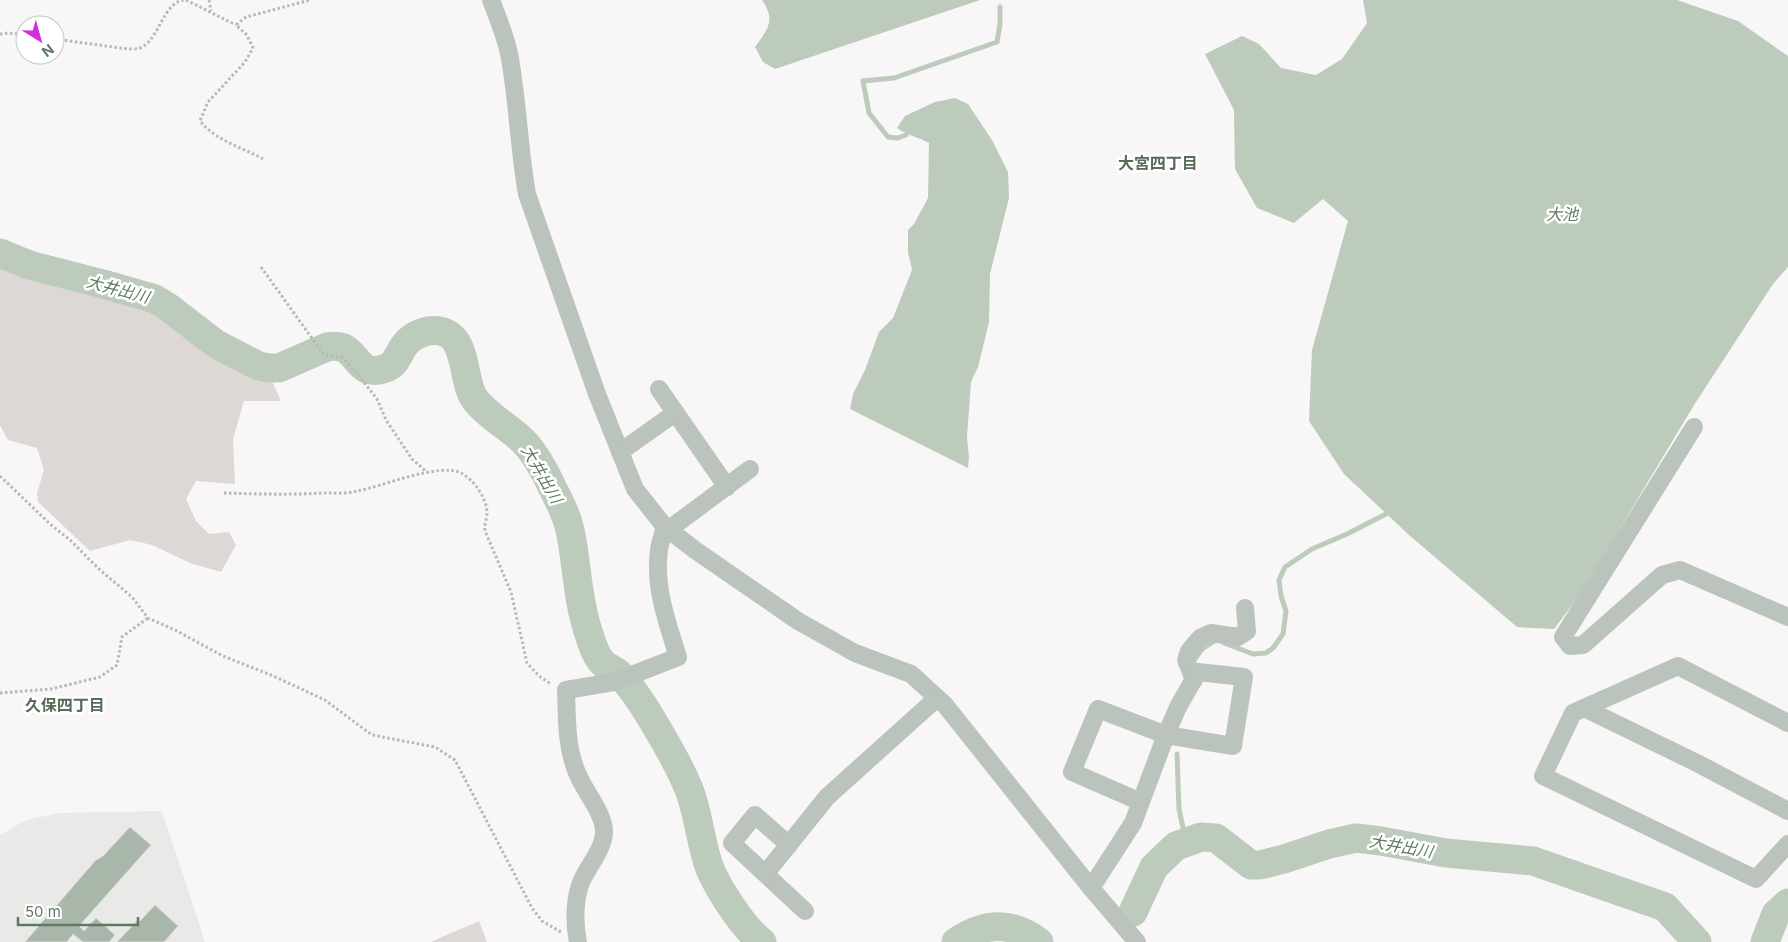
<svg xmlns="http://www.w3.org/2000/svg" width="1788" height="942" font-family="Inter,'Noto Sans JP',sans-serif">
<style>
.built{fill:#e9e9e8}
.green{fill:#ddd8d5}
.water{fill:#bdcbbc}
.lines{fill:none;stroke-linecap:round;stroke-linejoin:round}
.stream{stroke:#bdcbbc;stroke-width:5}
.river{stroke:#bdcbbc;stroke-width:29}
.building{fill:#a8b7aa;stroke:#dad8d9}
.path{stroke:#b3bbb5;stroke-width:3;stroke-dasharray:2.5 2.5;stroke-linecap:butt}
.minor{stroke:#bac4bc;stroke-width:18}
.labels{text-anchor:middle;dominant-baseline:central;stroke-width:5;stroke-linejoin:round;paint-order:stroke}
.neighbourhood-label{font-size:16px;font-weight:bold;fill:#566c59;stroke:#fff}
.water-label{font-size:16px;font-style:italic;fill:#607b5f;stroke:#fff}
</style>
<rect width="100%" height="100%" fill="#f9f6f7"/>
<path class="built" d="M162,811l43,131h-205v-107l26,-15 34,-7z"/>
<g class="green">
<path d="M0,260l29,11 124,34 61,50 34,15 25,13 8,18h-37l-11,38 2,45 -39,-3 -10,18 10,22 13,13 20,-2 7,13 -15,27 -31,-9 -38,-18 -22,-5 -40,11 -52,-49 -1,-9 7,-23 -7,-22 -29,-8 -8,-15z"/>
<path d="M479,921l8,21h-56l4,-2z"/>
</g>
<g class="water">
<path d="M762,0h218l-205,69 -12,-7 -8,-15c13,-18 21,-27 7,-47z"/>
<path d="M1363,0h314l61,21 50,35v211l-15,17 -79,121 -112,187 -28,37 -37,-2 -108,-92 -65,-61 -35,-53 3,-71 36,-129 -25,-22 -29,24 -37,-15 -22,-39 -1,-59 -29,-56 37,-18 17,8 22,24 35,7 26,-16 25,-36z"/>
<path d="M955,98l13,6 24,36 16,32 1,26 -19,76 -1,48 -11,45 -7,15 -4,54 2,22 -1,10 -118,-59 3,-15 12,-24 14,-38 14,-14 19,-48 -4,-18v-22l6,-6 14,-26 1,-55c-11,-6 -22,-8 -32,-15l8,-12 30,-14z"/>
</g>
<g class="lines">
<g class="stream">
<path d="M906,135l-8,3 -10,-1 -19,-24 -6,-32 31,-3 103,-36 3,-18v-17"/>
<path d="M1224,643l29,11 13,-1 7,-5 10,-14 3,-23 -5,-15 -2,-16 6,-13 27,-18 35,-15 39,-20"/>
<path d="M1195,659l7,-10 11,-7"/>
<path d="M1177,754l2,55 7,33"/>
</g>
<g class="river">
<path d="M0,253l29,12 74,19 52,15 13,8 48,37 43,22 10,2h10l48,-21c5,-1 12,-1 17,1 15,8 16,30 42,20 11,-4 12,-14 18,-22 9,-13 28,-19 42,-13 21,9 17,49 28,65 12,17 33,28 48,42 11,10 24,33 30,47 7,13 15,29 18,43 7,33 7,68 18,101 3,10 8,27 17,34 5,4 10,5 14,9 14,14 25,32 35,49 12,20 25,42 34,64 11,26 12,56 22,82 9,21 34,60 52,73"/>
<path d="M1133,912l21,-45 22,-21 25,-9 15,1 35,27h9l24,-6 45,-15 27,-6 25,3 65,12 87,8 132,46 32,35"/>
<path d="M956,942c29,-20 55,-21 83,0"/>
<path d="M1765,942l11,-28 12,-11"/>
</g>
</g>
<g class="building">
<path d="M130,827l21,18 -72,81 5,5 12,-13 19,17 -6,7h-26l-10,-8 -6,8h-42l70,-81 8,-5z"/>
<path d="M155,905l23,21 -14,16h-47l20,-21h3z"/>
</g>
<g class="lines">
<g class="path">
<path d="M186,0l50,25"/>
<path d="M209,0l2,11"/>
<path d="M0,34l8,-1 17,2"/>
<path d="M55,39l73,10c4,0 9,0 12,-1 19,-7 23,-47 45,-48"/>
<path d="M263,159c-21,-12 -47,-18 -63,-38l8,-19 37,-40 8,-14 -6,-13 -11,-10 10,-8 64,-17"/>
<path d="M261,267l63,88 19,3 16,18 18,23 9,21 26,39 15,13"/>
<path d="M0,476l50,48 20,16 30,30 32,27 16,21 27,12 48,26 48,19 54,25 47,35 63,12 20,13 77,148 10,13 19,11"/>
<path d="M224,493c33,1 66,2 99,0 11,0 23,1 34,-2 24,-4 82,-29 104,-18 12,6 26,25 26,40 0,6 -3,11 -2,18l26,61 16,71 12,13 12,8"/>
<path d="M0,693l51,-4 49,-12 17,-12 5,-28 26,-19"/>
</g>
<g class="minor">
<path d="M491,0c7,19 16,39 19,59 8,45 9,90 17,135l70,200 38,95 30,38 30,23 103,71 57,32 56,21 34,31 146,183 46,54"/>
<path d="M659,389l68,98"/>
<path d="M1694,427l-131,210 7,9 13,-1 79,-70 18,-5 108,47"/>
<path d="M620,452l55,-39"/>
<path d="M668,530l82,-61"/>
<path d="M1194,680l-8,-20 3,-9 11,-13 11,-5 27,4 9,-6 -2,-23"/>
<path d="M1584,708l94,-42 110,57"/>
<path d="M1788,811l-91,-48 -113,-55 -11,5 -30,63 213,103 32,-35"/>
<path d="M789,845l-34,-30 -23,28 73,68"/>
<path d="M766,873l61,-76 110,-99"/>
<path d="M1091,888l42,-65 33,-88 12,-28 20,-35 46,5 -11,69 -67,-11 -68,-26 -26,63 69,30"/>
<path d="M578,942c-4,-19 -4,-46 5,-64 7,-14 20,-29 21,-45 1,-20 -22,-44 -28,-63 -10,-25 -9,-53 -10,-80l48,-8 64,-25c-11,-35 -24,-70 -19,-107 1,-8 4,-15 6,-23"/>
</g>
</g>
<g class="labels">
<g class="neighbourhood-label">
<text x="1158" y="163">大宮四丁目</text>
<text x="65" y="705">久保四丁目</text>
</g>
<g class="water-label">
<text x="1562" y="214">大池</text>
<text transform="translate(118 289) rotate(15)">大井出川</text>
<text transform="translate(542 474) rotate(60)">大井出川</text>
<text transform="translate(1401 846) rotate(10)">大井出川</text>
</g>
</g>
<g transform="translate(40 40) rotate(143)"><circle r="24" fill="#ffffff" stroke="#bfcac1"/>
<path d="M0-4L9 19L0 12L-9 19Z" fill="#ce2fdf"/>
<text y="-8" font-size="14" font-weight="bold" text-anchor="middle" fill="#5f7a63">N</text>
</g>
<path d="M18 917v8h120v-8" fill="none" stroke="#5f7a63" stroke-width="2.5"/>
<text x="25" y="917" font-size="15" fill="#5f7a63" stroke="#ffffff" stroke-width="4" paint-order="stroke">50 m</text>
</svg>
